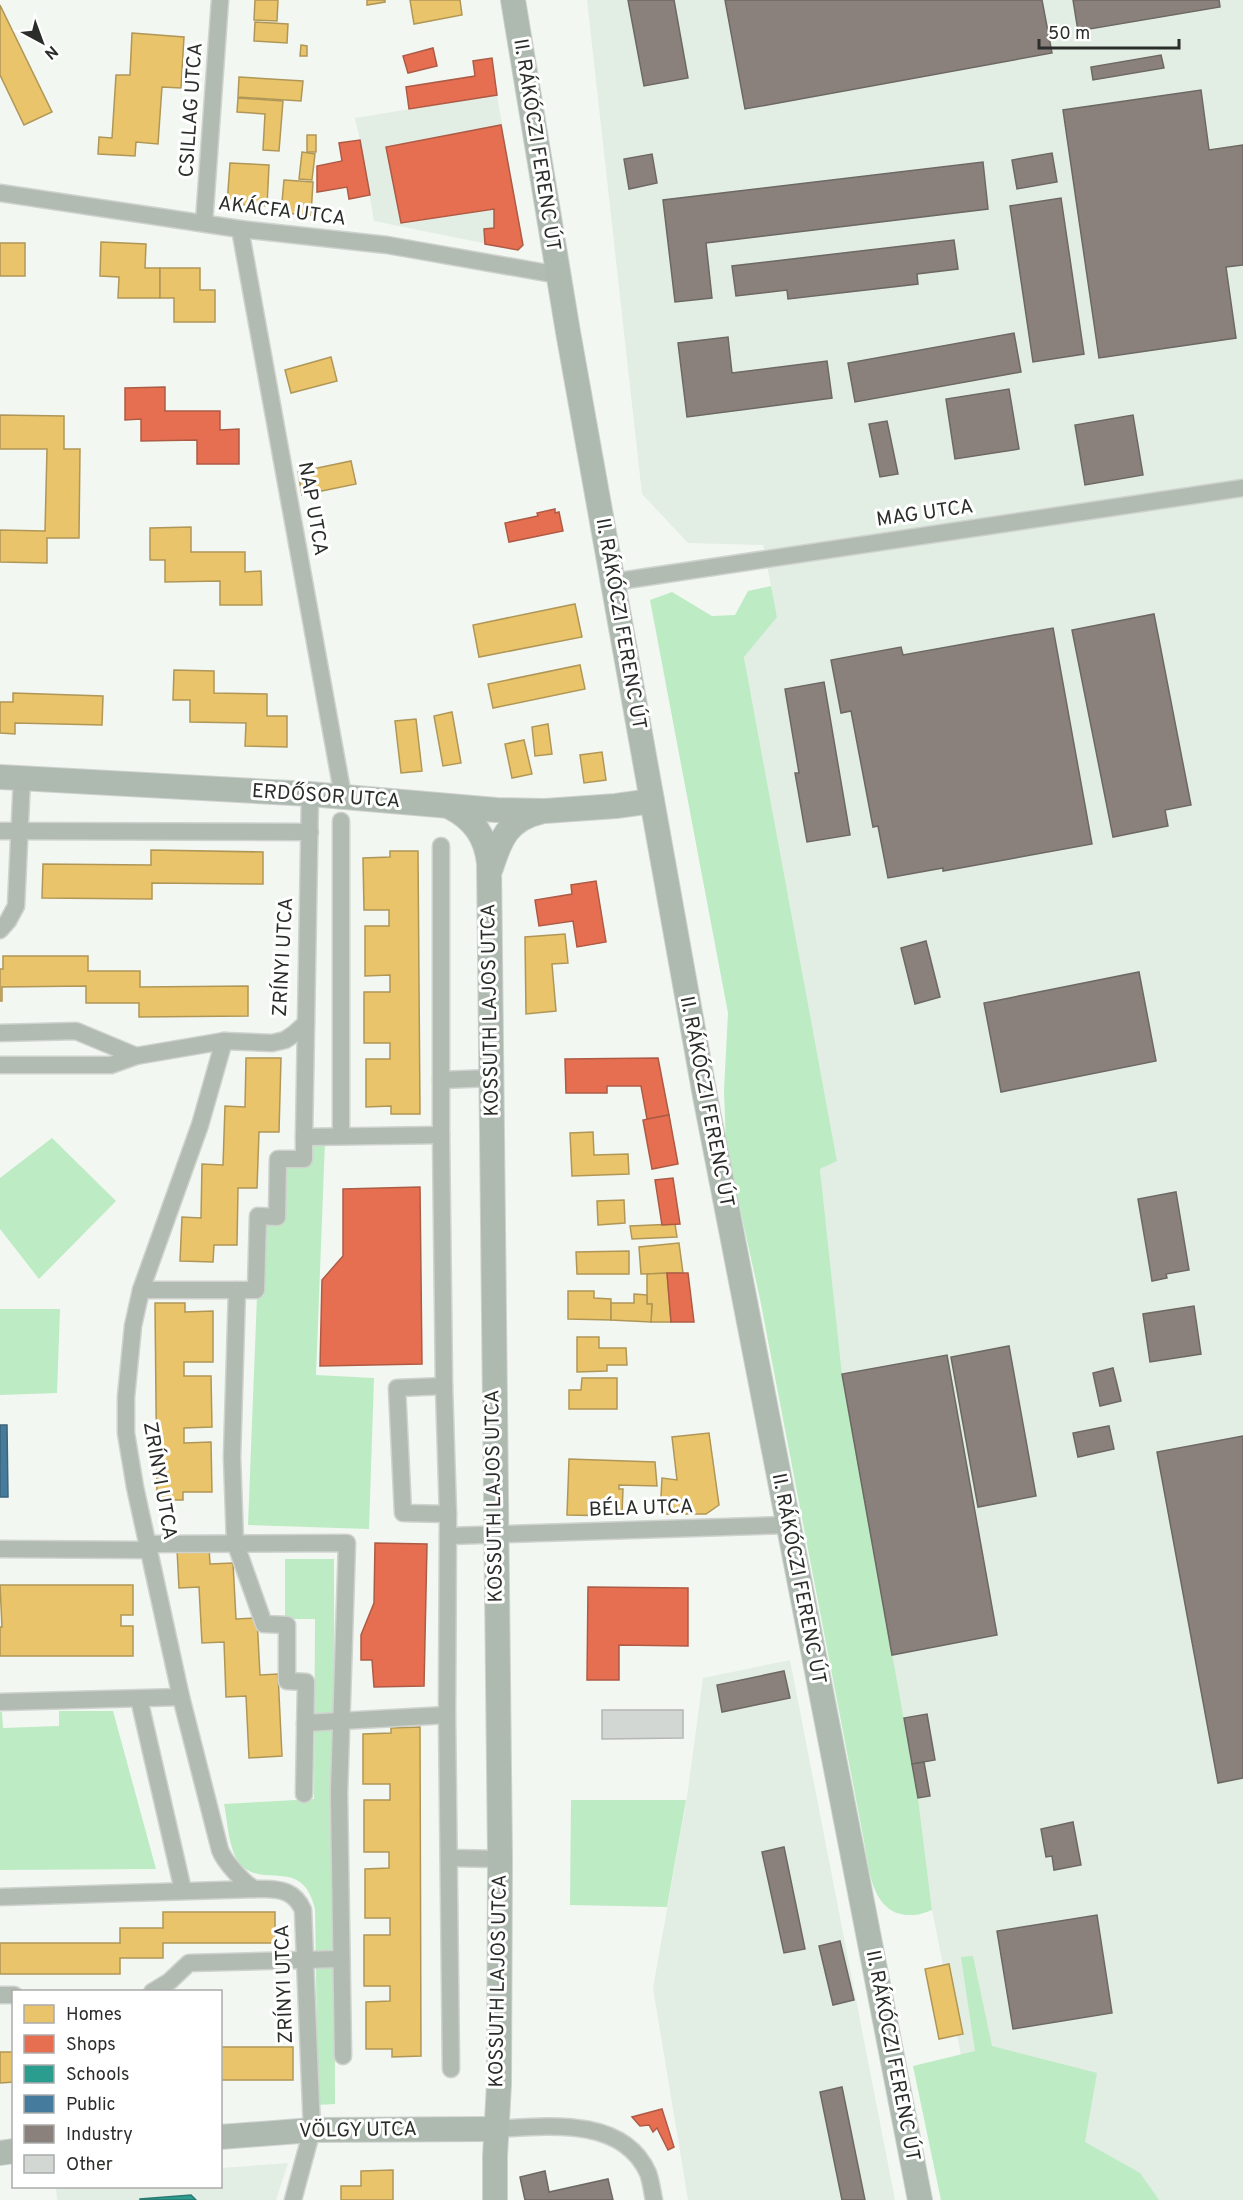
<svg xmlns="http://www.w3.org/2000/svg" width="1243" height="2200" font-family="Overpass,sans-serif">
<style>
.built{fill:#e2ede3}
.green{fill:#bdebc4}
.homes{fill:#e9c46a;stroke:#b09757;stroke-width:1.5}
.shops{fill:#e76f51;stroke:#ae5b45;stroke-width:1.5}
.schools{fill:#2a9d8f;stroke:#2a7b71;stroke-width:1.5}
.public{fill:#457b9d;stroke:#3d647a;stroke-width:1.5}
.industry{fill:#8a817c;stroke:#6d6863;stroke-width:1.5}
.building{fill:#d3d7d3;stroke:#b4b7b4;stroke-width:1.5}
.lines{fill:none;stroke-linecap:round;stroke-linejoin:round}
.street-casing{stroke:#cfd2cf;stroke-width:19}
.secondary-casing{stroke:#cfd2cf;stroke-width:26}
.street{stroke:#b1bbb1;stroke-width:16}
.secondary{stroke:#aebab0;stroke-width:24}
.labels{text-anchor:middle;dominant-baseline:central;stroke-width:6;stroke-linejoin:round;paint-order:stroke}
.street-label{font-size:20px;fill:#2a2d2a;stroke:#fff}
</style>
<rect width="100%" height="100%" fill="#f2f7f2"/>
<g class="built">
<path d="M587,0h656v2200h-253l-58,-290 -14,-112 -76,-424 -22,-205 17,-8 -93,-505 33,-39 -14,-72 -75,-2 -46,-49z"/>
<path d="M497,95l26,150 -5,5 -144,-29 -14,-81 -5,-22z"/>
<path d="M790,1660l105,540h-207l-35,-212 34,-191 16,-119z"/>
<path d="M288,2163l-12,37h-219l-1,-13 164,-1 1,-18z"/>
</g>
<g class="green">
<path d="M771,586l6,31 -33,40 93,504 -17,8 22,205 76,424 14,112c-6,2 -12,5 -18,5 -44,3 -45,-49 -51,-79l-103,-537 -34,-153 -2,-56 4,-77 -78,-413 22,-8 40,24 23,-1 13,-24z"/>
<path d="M52,1138l64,63 -77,78 -39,-50v-51z"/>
<path d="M309,1141h16l-9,234 58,3 -5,151 -121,-4 9,-229h7l3,-74 16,-58z"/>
<path d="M0,1309h60l-3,84 -57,2z"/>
<path d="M285,1559h49l1,545 -17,1 -3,-196c-12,-52 -50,-21 -73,-43 -14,-14 -14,-44 -18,-62l90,-5 1,-180h-30z"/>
<path d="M59,1711h54l43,158 -156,1v-158h2l1,16 56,-2z"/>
<path d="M571,1800h115l-19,107 -97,-2z"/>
<path d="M973,1956l19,90 105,27 -12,69 55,31 19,27h-218l-28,-134 62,-15 -14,-94z"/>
</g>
<g class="homes">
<path d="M255,0h23l-1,21 -23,-1z"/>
<path d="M367,0h18v2l-18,3z"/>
<path d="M410,0h50l2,15 -48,9z"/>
<path d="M0,5l52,107 -28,13 -24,-50z"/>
<path d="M255,22l33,2 -1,19 -33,-2z"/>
<path d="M132,33l52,4 -3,51 -19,-1 -4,57 -22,-2 -1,14 -37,-2 1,-17 13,1 4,-63h14z"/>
<path d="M301,45l6,1v10h-7z"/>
<path d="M239,77l64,4 -2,20 -63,-4z"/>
<path d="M238,98l45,3 -4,50 -16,-1 2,-36 -28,-2z"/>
<rect x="307" y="135" width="9" height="17"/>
<path d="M302,152l13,2 -3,26 -13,-1z"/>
<path d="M230,163l39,2 -2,41 -40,-2z"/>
<path d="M284,180l29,2 -2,33 -30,-2z"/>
<path d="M101,242l45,2 -1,24h15v30h-42l1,-21 -19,-1z"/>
<rect x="0" y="243" width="25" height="33"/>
<path d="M160,268h40v22h15v32h-41v-24h-14z"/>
<path d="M331,357l6,24 -46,12 -6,-23z"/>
<path d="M0,415l64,1v33h16l-1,89h-32v25l-47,-1v-32l45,1 2,-82h-47z"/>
<path d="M351,461l5,23 -54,11 -4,-23z"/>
<path d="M191,527v25h54v20l16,-1 1,34h-42v-24l-55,1v-22h-15v-32z"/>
<path d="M575,604l7,33 -103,20 -6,-32z"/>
<path d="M580,665l5,24 -92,19 -5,-24z"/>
<path d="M174,670l40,1v22l53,1v22h20v31l-42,-1 1,-23 -56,-1v-22h-17z"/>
<path d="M13,693l90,3 -1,29 -87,-2v11l-15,-1v-31h13z"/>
<path d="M452,712l9,51 -18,3 -9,-50z"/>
<path d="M416,719l6,52 -21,2 -6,-52z"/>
<path d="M548,724l4,30 -17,2 -3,-29z"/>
<path d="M524,740l8,34 -20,4 -7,-34z"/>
<path d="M602,752l4,28 -22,3 -4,-28z"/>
<path d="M151,850l112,2v32l-111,-1v16l-110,-1 1,-34 108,1z"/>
<path d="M390,851h28l2,263h-29v-8l-25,1v-48h24v-16h-26v-51h26v-17l-25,1v-50h24v-16h-25l-1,-52 27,-1z"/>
<path d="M565,934l3,29 -16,1 4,47 -30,3 -1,-77z"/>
<path d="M3,956h85v15h52v16l108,-1v30l-109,1v-14h-53v-17l-84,1v14h-2v-32h3z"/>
<path d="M246,1058h35l-2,74h-20l-2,56h-19l-1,57h-23l-1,17 -33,-1 2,-44 19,1 1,-54 21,1 2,-59 20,1z"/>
<path d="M593,1132l1,23 34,-1 1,20 -57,2 -2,-43z"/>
<path d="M624,1200l1,23 -27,2 -1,-24z"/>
<path d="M675,1224l2,13 -45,2 -2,-13z"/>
<path d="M679,1243l4,30 -42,1 -2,-27z"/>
<path d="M629,1251v23h-52l-1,-22z"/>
<path d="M667,1273l4,49h-20l1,-18h-5v-30z"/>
<path d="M568,1291h26v7l17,1v21l-43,-1z"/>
<path d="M634,1294l13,1v9h5l-1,18 -40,-2v-17h23z"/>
<path d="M155,1303h30v9l28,-1v51h-29v14h27l1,51 -28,1v15l27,-1 1,50h-29v8h-26z"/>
<path d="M577,1337h22v11h27l1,17h-20v6l-30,1z"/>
<path d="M582,1378h35v31h-48v-19h12z"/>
<path d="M709,1433l10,72 -13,9h-46l2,-36 15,2 -5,-43z"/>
<path d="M569,1459l86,3 2,24 -38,-1v4h4l-1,24h-5v3l-50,-1z"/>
<path d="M209,1547l1,17 23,-1 3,56 21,-1 3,57 18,-1 4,82 -33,2 -3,-62 -20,1 -2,-55 -22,1 -3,-56 -20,1 -2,-39z"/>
<path d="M0,1585h133v30h-12v11h12v30h-133v-29h2z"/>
<path d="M420,1727l1,329 -29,1v-8h-26v-47l24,-1v-15h-26v-51h26v-17h-25v-49l24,-1v-16h-25v-52h26v-16h-27v-50l28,-1v-5z"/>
<path d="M163,1912h112v31h-112v15h-43v16h-120v-31h120v-15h43z"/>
<path d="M949,1964l14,70 -24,5 -14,-70z"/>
<rect x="220" y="2047" width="73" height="33"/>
<path d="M0,2052h14v30l-14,1z"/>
<path d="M393,2170v30h-52v-14h20v-15z"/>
</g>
<g class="shops">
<path d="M433,48l4,18 -29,7 -5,-17z"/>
<path d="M492,58l5,37 -88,14 -3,-22 69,-11 -2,-15z"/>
<path d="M501,125l22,120 -5,5 -33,-6 -1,-15 10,-1v-19l-93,14 -15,-76z"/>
<path d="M360,140l10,55 -21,4 -2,-12 -30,5v-26l25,-5 -3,-18z"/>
<path d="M165,387v24h55v19l19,-1v35h-42v-24l-56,1v-22l-16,1v-32z"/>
<path d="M555,509v4l4,-1 4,19 -54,11 -4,-19 33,-7 -1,-3z"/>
<path d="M596,881l10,61 -29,5 -4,-26 -34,5 -4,-26 37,-6 -1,-9z"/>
<path d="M658,1058l11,57 -22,4 -6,-33h-34v7h-41l-1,-34z"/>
<path d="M669,1115l9,49 -26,5 -9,-49z"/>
<path d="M673,1178l7,46 -18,1 -7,-45z"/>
<path d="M420,1187l2,177 -102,2 2,-86 21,-24v-67z"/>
<path d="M667,1273h21l6,49h-23z"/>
<path d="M375,1543l52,1 -3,142 -50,1 -2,-27h-11v-25l13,-32z"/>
<path d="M588,1587l100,1v58l-69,-1v35h-32z"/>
<path d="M662,2109l12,38 -6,3 -11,-22 -4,4 -4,-7 -9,1 -8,-9z"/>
</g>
<path class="schools" d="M191,2195l5,5h-56v-1z"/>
<path class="public" d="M0,1425h7l1,72h-8z"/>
<g class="industry">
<path d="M628,0h46l14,78 -44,8z"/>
<path d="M725,0h317l10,53 -307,56z"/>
<path d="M1073,0h146l1,7 -142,24z"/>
<path d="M1161,55l3,13 -71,12 -2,-13z"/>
<path d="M1201,90l8,60 34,-5v120l-17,2 10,71 -137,20 -36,-248z"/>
<path d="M1052,153l5,29 -40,7 -5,-29z"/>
<path d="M652,154l5,29 -28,6 -5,-30z"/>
<path d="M983,162l5,47 -282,34 6,55 -37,4 -12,-102z"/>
<path d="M1061,198l23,156 -51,8 -23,-156z"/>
<path d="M954,240l4,29 -41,5 1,10 -130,15 -1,-9 -51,6 -4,-30z"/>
<path d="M1014,333l7,39 -166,30 -7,-39z"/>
<path d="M728,337l4,36 95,-12 5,37 -145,19 -9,-74z"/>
<path d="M1009,389l10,60 -64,10 -9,-60z"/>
<path d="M1133,415l10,60 -58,10 -10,-60z"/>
<path d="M887,421l11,53 -18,3 -11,-53z"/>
<path d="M1154,614l37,191 -26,5 3,16 -55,11 -41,-207z"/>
<path d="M1053,628l39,216 -149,27v-3l-55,10 -10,-52 -5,1 -22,-116 -10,2 -10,-53 70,-13 2,8z"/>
<path d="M824,682l26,153 -43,7 -12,-69h4l-14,-84z"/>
<path d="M926,941l14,56 -25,7 -14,-56z"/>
<path d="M1139,972l17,89 -155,31 -17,-89z"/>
<path d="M1176,1192l13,78 -23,4 1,4 -15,3 -14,-82z"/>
<path d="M1194,1306l7,48 -51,8 -7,-48z"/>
<path d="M1009,1346l27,150 -58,11 -27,-150z"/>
<path d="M947,1355l50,280 -105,20 -50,-281z"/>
<path d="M1113,1368l8,33 -21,5 -7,-33z"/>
<path d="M1109,1426l5,23 -36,8 -5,-24z"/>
<path d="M1243,1436v342l-25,5 -61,-331z"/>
<path d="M784,1671l6,27 -68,14 -5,-27z"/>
<path d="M927,1714l8,46 -23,4 -8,-46z"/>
<path d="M924,1762l6,34 -12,2 -6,-34z"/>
<path d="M1073,1822l8,43 -27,5 -2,-14 -6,1 -5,-28z"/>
<path d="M784,1847l21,102 -21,4 -22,-101z"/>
<path d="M1097,1915l15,98 -99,16 -16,-98z"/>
<path d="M840,1941l14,59 -21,5 -14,-59z"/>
<path d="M842,2087l23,113h-23l-22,-108z"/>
<path d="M545,2171l4,21 59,-13 5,21h-88l-5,-23z"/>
</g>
<path class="building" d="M602,1710h81v28l-81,1z"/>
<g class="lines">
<defs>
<g id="street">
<path d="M0,193l240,36 147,16 171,30"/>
<path d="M204,223l16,-223"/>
<path d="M240,229l103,567"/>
<path d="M613,582l630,-94"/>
<path d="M0,831l310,1"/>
<path d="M441,846v289l3,251 4,128 -1,201 4,354"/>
<path d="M0,930l8,-9 8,-15 6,-128"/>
<path d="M306,1023l-2,114 137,-2"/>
<path d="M0,1033l76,-2 60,25 88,-15 48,2 13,-3 9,-6 12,-11 4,-229"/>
<path d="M224,1041l-24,84 -59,165 -8,36 -7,71v36l9,54 46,210 39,153c4,11 24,34 35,39 0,0 8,0 9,0 18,0 31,3 39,21l9,220 -19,70"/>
<path d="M0,1065h111l25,-9"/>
<path d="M441,1080l51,-2"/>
<path d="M341,1136v-315"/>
<path d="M141,1290h96"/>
<path d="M444,1386l-47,2 6,125 45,1"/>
<path d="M448,1536l340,-11"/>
<path d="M147,1544l200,-1 -8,250 4,263"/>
<path d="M0,1549l149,1"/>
<path d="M139,1699l44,191"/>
<path d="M0,1702l181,-5"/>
<path d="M305,1723l142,-8"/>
<path d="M304,1794l2,-112 -19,-1v-56l-23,-1 -29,-82 -3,-85 5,-167h19l2,-74 19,1 1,-58h26v-22"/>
<path d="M449,1858l51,1"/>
<path d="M0,1897l255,-8"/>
<path d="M152,1992l18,-11 19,-18 151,-4"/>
<path d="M0,1995h14"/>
<path d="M496,2129c50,-3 127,-13 152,44 3,8 4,18 6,27"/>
</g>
<g id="secondary">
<path d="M513,0l55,332 137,764 215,1104"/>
<path d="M0,777l310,17 186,16 49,1 71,-5 36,-5"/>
<path d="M450,807c24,12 36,30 39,56l11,996 -1,225 -4,72v44"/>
<path d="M491,868c9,-28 17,-49 49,-56"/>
<path d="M220,2137l92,-7 184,-1"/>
<path d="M0,2153l14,-2"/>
</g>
</defs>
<use href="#street" class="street-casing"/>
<use href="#secondary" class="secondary-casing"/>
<use href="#street" class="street"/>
<use href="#secondary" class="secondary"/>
</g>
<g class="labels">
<g class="street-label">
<text transform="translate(192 110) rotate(-86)">CSILLAG UTCA</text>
<text transform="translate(536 145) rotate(81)">II. RÁKÓCZI FERENC ÚT</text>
<text transform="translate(282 212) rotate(7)">AKÁCFA UTCA</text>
<text transform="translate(312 509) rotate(80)">NAP UTCA</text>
<text transform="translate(925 514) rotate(-8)">MAG UTCA</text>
<text transform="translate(620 624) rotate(80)">II. RÁKÓCZI FERENC ÚT</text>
<text transform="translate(326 797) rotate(4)">ERDŐSOR UTCA</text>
<text transform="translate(284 957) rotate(-87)">ZRÍNYI UTCA</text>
<text transform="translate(491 1010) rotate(-91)">KOSSUTH LAJOS UTCA</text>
<text transform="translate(706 1102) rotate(79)">II. RÁKÓCZI FERENC ÚT</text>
<text transform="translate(159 1481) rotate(80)">ZRÍNYI UTCA</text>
<text transform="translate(495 1496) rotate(-91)">KOSSUTH LAJOS UTCA</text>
<text transform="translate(641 1509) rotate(-2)">BÉLA UTCA</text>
<text transform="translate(798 1579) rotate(79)">II. RÁKÓCZI FERENC ÚT</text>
<text transform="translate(499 1981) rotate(-89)">KOSSUTH LAJOS UTCA</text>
<text transform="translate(285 1984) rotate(-92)">ZRÍNYI UTCA</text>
<text transform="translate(892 2056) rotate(79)">II. RÁKÓCZI FERENC ÚT</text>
<text transform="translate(358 2131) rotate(-1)">VÖLGY UTCA</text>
</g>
</g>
<rect x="12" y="1990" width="210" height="198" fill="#ffffff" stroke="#aaabaa" stroke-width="1.5"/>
<rect x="24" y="2005" width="30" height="18" fill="#e9c46a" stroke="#aaabaa" stroke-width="1.5"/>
<text x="66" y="2020" font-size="18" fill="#2a2d2a">Homes</text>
<rect x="24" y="2035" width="30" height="18" fill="#e76f51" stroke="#aaabaa" stroke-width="1.5"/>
<text x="66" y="2050" font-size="18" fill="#2a2d2a">Shops</text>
<rect x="24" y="2065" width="30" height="18" fill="#2a9d8f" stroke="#aaabaa" stroke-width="1.5"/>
<text x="66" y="2080" font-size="18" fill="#2a2d2a">Schools</text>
<rect x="24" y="2095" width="30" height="18" fill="#457b9d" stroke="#aaabaa" stroke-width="1.5"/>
<text x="66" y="2110" font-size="18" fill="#2a2d2a">Public</text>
<rect x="24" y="2125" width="30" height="18" fill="#8a817c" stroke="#aaabaa" stroke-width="1.5"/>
<text x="66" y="2140" font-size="18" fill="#2a2d2a">Industry</text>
<rect x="24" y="2155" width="30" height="18" fill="#d3d7d3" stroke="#aaabaa" stroke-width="1.5"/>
<text x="66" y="2170" font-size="18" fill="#2a2d2a">Other</text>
<g transform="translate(42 42) rotate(139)" stroke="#ffffff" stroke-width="4.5" paint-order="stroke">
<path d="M0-4.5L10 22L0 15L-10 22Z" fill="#2a2d2a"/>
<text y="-9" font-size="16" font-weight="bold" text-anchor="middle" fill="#2a2d2a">N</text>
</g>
<path d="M1039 39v9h140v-9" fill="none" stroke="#2a2d2a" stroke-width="3"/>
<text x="1048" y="39" font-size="18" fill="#2a2d2a" stroke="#ffffff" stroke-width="4.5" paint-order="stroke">50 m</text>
</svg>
